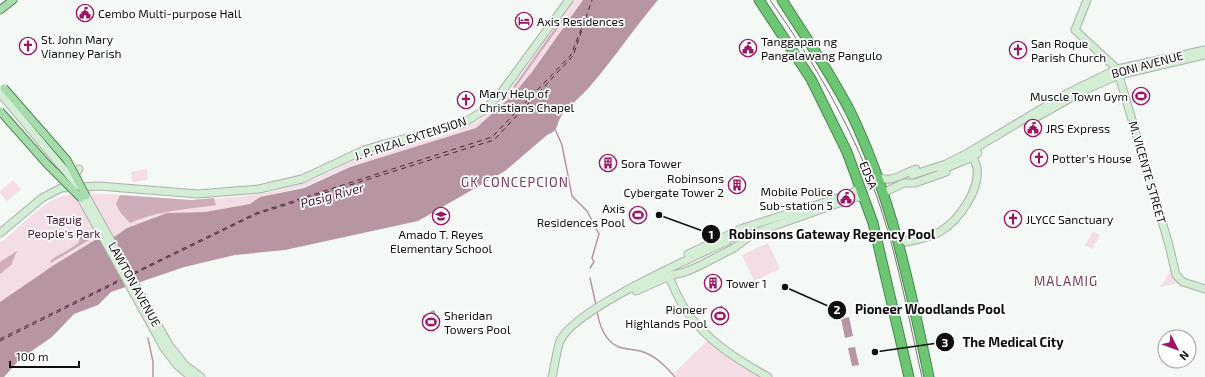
<svg xmlns="http://www.w3.org/2000/svg" width="1205" height="377" font-family="'Exo 2',sans-serif">
<style>
.green{fill:#f5dde6}
.forest{fill:#ceacba}
.water{fill:#b795a3}
.lines{fill:none;stroke-linecap:round;stroke-linejoin:round}
.stream{stroke:#b795a3;stroke-width:1.5}
.ferry{stroke:#4e2036;stroke-width:1;stroke-dasharray:5 4;stroke-linecap:butt}
.secondary-tunnel{stroke:#d2d6d2;stroke-width:7;stroke-dasharray:7 3.5;stroke-linecap:butt}
.secondary-casing{stroke:#adb0ad;stroke-width:9}
.primary-casing{stroke:#4b8650;stroke-width:9}
.highway-casing{stroke:#4b8650;stroke-width:11}
.secondary{stroke:#d3eed5;stroke-width:7}
.primary{stroke:#a7ddac;stroke-width:7}
.highway{stroke:#6cc674;stroke-width:9}
.tram{stroke:#767876;stroke-width:1}
.secondary-bridge-casing{stroke:#adb0ad;stroke-width:9;stroke-linecap:butt}
.primary-bridge-casing{stroke:#4b8650;stroke-width:9;stroke-linecap:butt}
.secondary-bridge{stroke:#d3eed5;stroke-width:7}
.primary-bridge{stroke:#a7ddac;stroke-width:7}
.labels{text-anchor:middle;dominant-baseline:central;stroke-width:3.5;stroke-linejoin:round;paint-order:stroke}
.poi-label{font-size:12px;fill:#0e0f0e;stroke:#fff;text-anchor:start}
.street-label{font-size:12px;fill:#0e0f0e;stroke:#fff}
.park-label{font-size:12px;fill:#45192f;stroke:#fff}
.neighbourhood-label{font-size:13px;letter-spacing:1px;fill:#7b3959;stroke:#fff}
.water-label{font-size:13px;font-style:italic;fill:#4e2036;stroke:#fff}
.leader{fill:none;stroke:#0e0f0e;stroke-width:1.5}
.callout-dot{fill:#0e0f0e;stroke:#fff;stroke-width:1.5}
.mark-label{font-size:12px;text-anchor:middle;font-weight:bold;fill:#fff}
.callout-label{font-size:13px;text-anchor:middle;font-weight:bold;fill:#0e0f0e;stroke:#fff;stroke-width:3.5;stroke-linejoin:round;paint-order:stroke}
</style>
<rect width="100%" height="100%" fill="#f5f9f5"/>
<g class="green">
<path d="M573,0h10c-31,43 -71,114 -120,134l-113,32 -45,20 -45,11 -10,7 -45,8 -38,1 -40,15 -16,11 -16,1 -41,25 -54,37v-59c17,-13 33,-31 51,-42 26,-16 108,0 142,-1 41,-2 86,-6 124,-22 19,-8 37,-21 57,-26 37,-10 79,-13 111,-36 17,-12 29,-31 41,-48 16,-22 31,-45 47,-68z"/>
<path d="M147,169l1,11 -16,2 -1,-10z"/>
<path d="M13,180l8,9 -14,12 -7,-8v-2z"/>
<path d="M1093,231l7,4 -8,14 -7,-4z"/>
<path d="M768,243l12,26 -26,12 -12,-26z"/>
<path d="M1173,264l9,19 -23,4 6,-7z"/>
<path d="M709,339l29,25 22,13h-83l-3,-4z"/>
</g>
<g class="forest">
<path d="M563,17l-2,7 -46,64 -2,-1z"/>
<path d="M120,195l72,5 22,-2 2,7c-32,5 -55,5 -86,18l-10,-11 -4,-8z"/>
<path d="M82,233h2l5,7 -38,23 -1,-2c10,-8 21,-11 29,-19v-7z"/>
<path d="M17,251l-6,14 -11,9v-12z"/>
</g>
<g class="water">
<path d="M583,0h75c-23,27 -43,57 -66,84 -9,11 -21,20 -30,31 -7,10 -2,15 -15,20l-42,36 -87,50 -133,29 -50,5 -51,12 -73,25 -13,13 -24,9 -22,23 -32,22 -16,18h-4v-75l54,-37 41,-25 16,-1 16,-11 40,-15 38,-1 45,-8 10,-7 44,-9 46,-21 126,-39 36,-32 20,-24z"/>
<path d="M722,305l7,15 -11,5 -7,-14z"/>
<path d="M434,310l2,4 -4,3 7,9 -7,5 -10,-15z"/>
<path d="M849,317l4,19 -8,2 -4,-19z"/>
<path d="M855,347l4,18 -7,1 -4,-18z"/>
</g>
<g class="lines">
<g class="stream">
<path d="M555,129l7,16 10,51 15,15 12,23 -7,24 2,4 -4,6"/>
<path d="M590,278l6,27"/>
<path d="M597,311c2,13 8,31 22,36 9,3 19,2 27,6 12,5 21,15 29,24"/>
<path d="M148,338l5,24v15"/>
</g>
<g class="ferry">
<path d="M133,273l123,-60 236,-76 79,-82 14,-36"/>
<path d="M134,274l123,-60 237,-74 79,-84 19,-56"/>
<path d="M0,339l121,-60"/>
<path d="M0,341l122,-61"/>
</g>
<g class="secondary-tunnel">
<path d="M902,182l12,-3"/>
<path d="M857,191l38,-11"/>
<path d="M727,241l33,-16"/>
<path d="M730,246l13,-8"/>
</g>
<defs>
<g id="secondary">
<path d="M1087,0l-12,30 42,39 52,176 7,30 7,7 22,7"/>
<path d="M1035,118l50,-28 34,-15 86,-20"/>
<path d="M941,170l27,-11 10,-6"/>
<path d="M912,175l34,-11 20,-10 100,-60 51,-25 88,-19"/>
<path d="M876,176c14,9 27,-3 40,-7"/>
<path d="M70,177l5,-2 4,-6"/>
<path d="M883,193l21,-10h11l31,-11"/>
<path d="M86,196l83,149 16,20 16,12"/>
<path d="M81,198l83,150 13,17 14,12"/>
<path d="M896,232l10,10c11,-2 26,-5 35,-11 18,-11 39,-41 36,-63 -1,-4 -3,-8 -4,-12"/>
<path d="M0,233l42,-35 19,-10 38,-2 99,8 61,-5 43,-10 62,-29 20,-6 78,-20 21,-13 18,-18 68,-93"/>
<path d="M688,254l55,-26 108,-34 9,-7"/>
<path d="M672,275l13,-3 14,-6 35,-18 20,-15 102,-36 9,1"/>
<path d="M669,277c5,11 10,24 18,35 20,29 51,48 81,65"/>
<path d="M636,291l36,-16"/>
<path d="M552,377c3,-11 4,-25 8,-36 14,-32 132,-83 167,-100"/>
</g>
<path id="primary" d="M0,10l13,-10"/>
<g id="highway">
<path d="M759,0l52,79 36,73 26,71 36,154"/>
<path d="M782,0c23,36 48,72 68,111 41,84 60,175 79,266"/>
</g>
</defs>
<use href="#secondary" class="secondary-casing"/>
<use href="#primary" class="primary-casing"/>
<use href="#highway" class="highway-casing"/>
<use href="#secondary" class="secondary"/>
<use href="#primary" class="primary"/>
<use href="#highway" class="highway"/>
<path class="tram" d="M770,0c46,65 86,133 111,209 18,54 28,112 41,168"/>
<defs>
<path id="secondary-bridge" d="M0,93l78,93"/>
<g id="primary-bridge">
<path d="M4,88l63,72 19,36"/>
<path d="M0,111l47,53 34,34"/>
</g>
</defs>
<use href="#secondary-bridge" class="secondary-bridge-casing"/>
<use href="#primary-bridge" class="primary-bridge-casing"/>
<use href="#secondary-bridge" class="secondary-bridge"/>
<use href="#primary-bridge" class="primary-bridge"/>
</g>
<defs>
<symbol id="civic-ring" viewBox="-11 -11 22 22"><circle r="9.5" fill="#fff" stroke="#9d1564" stroke-width="1.5"/><path d="M-.6-6.5H3V-4.5H.6V-3L4-1V1h2V6H-6V1h2V-1L-.6-3ZM-1.2 2.5V6h2.4V2.5Z" fill="#9d1564"/></symbol>
<symbol id="hotel-ring" viewBox="-11 -11 22 22"><circle r="9.5" fill="#fff" stroke="#9d1564" stroke-width="1.5"/><path d="M-6-4.5h1.5V1H6V5H4.5V3h-9V5H-6ZM-4 0a1.8 1.8 0 1 1 3.6 0ZM.5 0V-2.5h3Q6-2.5 6 0Z" fill="#9d1564"/></symbol>
<symbol id="church-ring" viewBox="-11 -11 22 22"><circle r="9.5" fill="#fff" stroke="#9d1564" stroke-width="1.5"/><path d="M-1.2-6h2.4v3.5h3.3v2.4h-3.3V6h-2.4V-.1h-3.3v-2.4h3.3Z" fill="#9d1564"/></symbol>
<symbol id="stadium-ring" viewBox="-11 -11 22 22"><circle r="9.5" fill="#fff" stroke="#9d1564" stroke-width="1.5"/><path d="M0-5a6.5 5 0 1 0 0 10a6.5 5 0 1 0 0-10ZM-3.5-1.8h7v3.6h-7Z" fill="#9d1564"/></symbol>
<symbol id="building-ring" viewBox="-11 -11 22 22"><circle r="9.5" fill="#fff" stroke="#9d1564" stroke-width="1.5"/><path d="M-4-6H4V6H1V3H-1V6H-4ZM-2.5-4.3h1.7v1.8h-1.7ZM.8-4.3h1.7v1.8H.8ZM-2.5-1h1.7V.8h-1.7ZM.8-1h1.7V.8H.8Z" fill="#9d1564"/></symbol>
<symbol id="school-ring" viewBox="-11 -11 22 22"><circle r="9.5" fill="#fff" stroke="#9d1564" stroke-width="1.5"/><path d="M0-5L7-2L0 1L-7-2ZM-4 1L0 2.5L4 1V4Q0 6-4 4Z" fill="#9d1564"/></symbol>
</defs>
<g fill-rule="evenodd">
<use href="#civic-ring" x="75" y="3" width="20" height="20"/>
<use href="#hotel-ring" x="514" y="11" width="20" height="20"/>
<use href="#church-ring" x="18" y="36" width="20" height="20"/>
<use href="#civic-ring" x="738" y="38" width="20" height="20"/>
<use href="#church-ring" x="1008" y="40" width="20" height="20"/>
<use href="#stadium-ring" x="1131" y="86" width="20" height="20"/>
<use href="#church-ring" x="456" y="90" width="20" height="20"/>
<use href="#civic-ring" x="1023" y="118" width="20" height="20"/>
<use href="#church-ring" x="1029" y="148" width="20" height="20"/>
<use href="#building-ring" x="598" y="153" width="20" height="20"/>
<use href="#building-ring" x="727" y="175" width="20" height="20"/>
<use href="#civic-ring" x="836" y="188" width="20" height="20"/>
<use href="#stadium-ring" x="628" y="205" width="20" height="20"/>
<use href="#school-ring" x="431" y="206" width="20" height="20"/>
<use href="#church-ring" x="1003" y="209" width="20" height="20"/>
<use href="#building-ring" x="703" y="273" width="20" height="20"/>
<use href="#stadium-ring" x="710" y="306" width="20" height="20"/>
<use href="#stadium-ring" x="421" y="312" width="20" height="20"/>
</g>
<g class="labels">
<g class="poi-label">
<text x="98" y="13">Cembo Multi-purpose Hall</text>
<text x="537" y="21">Axis Residences</text>
<text x="41" y="39">St. John Mary<tspan x="41" dy="14">Vianney Parish</tspan></text>
<text x="761" y="41">Tanggapan ng<tspan x="761" dy="14">Pangalawang Pangulo</tspan></text>
<text x="1031" y="43">San Roque<tspan x="1031" dy="14">Parish Church</tspan></text>
<text x="479" y="93">Mary Help of<tspan x="479" dy="14">Christians Chapel</tspan></text>
<text x="1128" y="96" text-anchor="end">Muscle Town Gym</text>
<text x="1046" y="128">JRS Express</text>
<text x="1052" y="158">Potter's House</text>
<text x="621" y="163">Sora Tower</text>
<text x="724" y="178" text-anchor="end">Robinsons<tspan x="724" dy="14">Cybergate Tower 2</tspan></text>
<text x="833" y="191" text-anchor="end">Mobile Police<tspan x="833" dy="14">Sub-station 5</tspan></text>
<text x="625" y="208" text-anchor="end">Axis<tspan x="625" dy="14">Residences Pool</tspan></text>
<text x="1026" y="219">JLYCC Sanctuary</text>
<text x="441" y="234" text-anchor="middle">Amado T. Reyes<tspan x="441" dy="14">Elementary School</tspan></text>
<text x="726" y="283">Tower 1</text>
<text x="707" y="309" text-anchor="end">Pioneer<tspan x="707" dy="14">Highlands Pool</tspan></text>
<text x="444" y="315">Sheridan<tspan x="444" dy="14">Towers Pool</tspan></text>
</g>
<g class="street-label">
<text transform="translate(1147 64) rotate(-15)">BONI AVENUE</text>
<text transform="translate(410 138) rotate(-18)">J. P. RIZAL EXTENSION</text>
<text transform="translate(1148 172) rotate(74)">M. VICENTE STREET</text>
<text transform="translate(869 175) rotate(68)">EDSA</text>
<text transform="translate(135 284) rotate(61)">LAWTON AVENUE</text>
</g>
<g class="park-label">
<text x="64" y="219">Taguig<tspan x="64" dy="14">People's Park</tspan></text>
</g>
<g class="neighbourhood-label">
<text x="515" y="182">GK CONCEPCION</text>
<text x="1066" y="281">MALAMIG</text>
</g>
<g class="water-label">
<text transform="translate(332 195) rotate(-15)">Pasig River</text>
</g>
</g>
<path class="leader" d="M659 215L711 234M785 287L837 310M875 352L945 342"/>
<g class="callout-dot">
<circle cx="659" cy="215" r="4"/>
<circle cx="785" cy="287" r="4"/>
<circle cx="875" cy="352" r="4"/>
<circle cx="711" cy="234" r="10"/>
<circle cx="837" cy="310" r="10"/>
<circle cx="945" cy="342" r="10"/>
</g>
<g class="mark-label">
<text x="711" y="239">1</text>
<text x="837" y="314">2</text>
<text x="945" y="347">3</text>
</g>
<g class="callout-label">
<text x="832" y="239">Robinsons Gateway Regency Pool</text>
<text x="930" y="314">Pioneer Woodlands Pool</text>
<text x="1013" y="347">The Medical City</text>
</g>
<g transform="translate(1177 349) rotate(132)"><circle r="19" fill="#ffffff" stroke="#9f9f9f"/>
<path d="M0-3L7 15L0 10L-7 15Z" fill="#9d1564"/>
<text y="-6" font-size="11" font-weight="bold" text-anchor="middle" fill="#0e0f0e">N</text>
</g>
<path d="M10 361v6h69v-6" fill="none" stroke="#0e0f0e" stroke-width="2"/>
<text x="16" y="361" font-size="12" fill="#0e0f0e" stroke="#ffffff" stroke-width="3" paint-order="stroke">100 m</text>
</svg>
